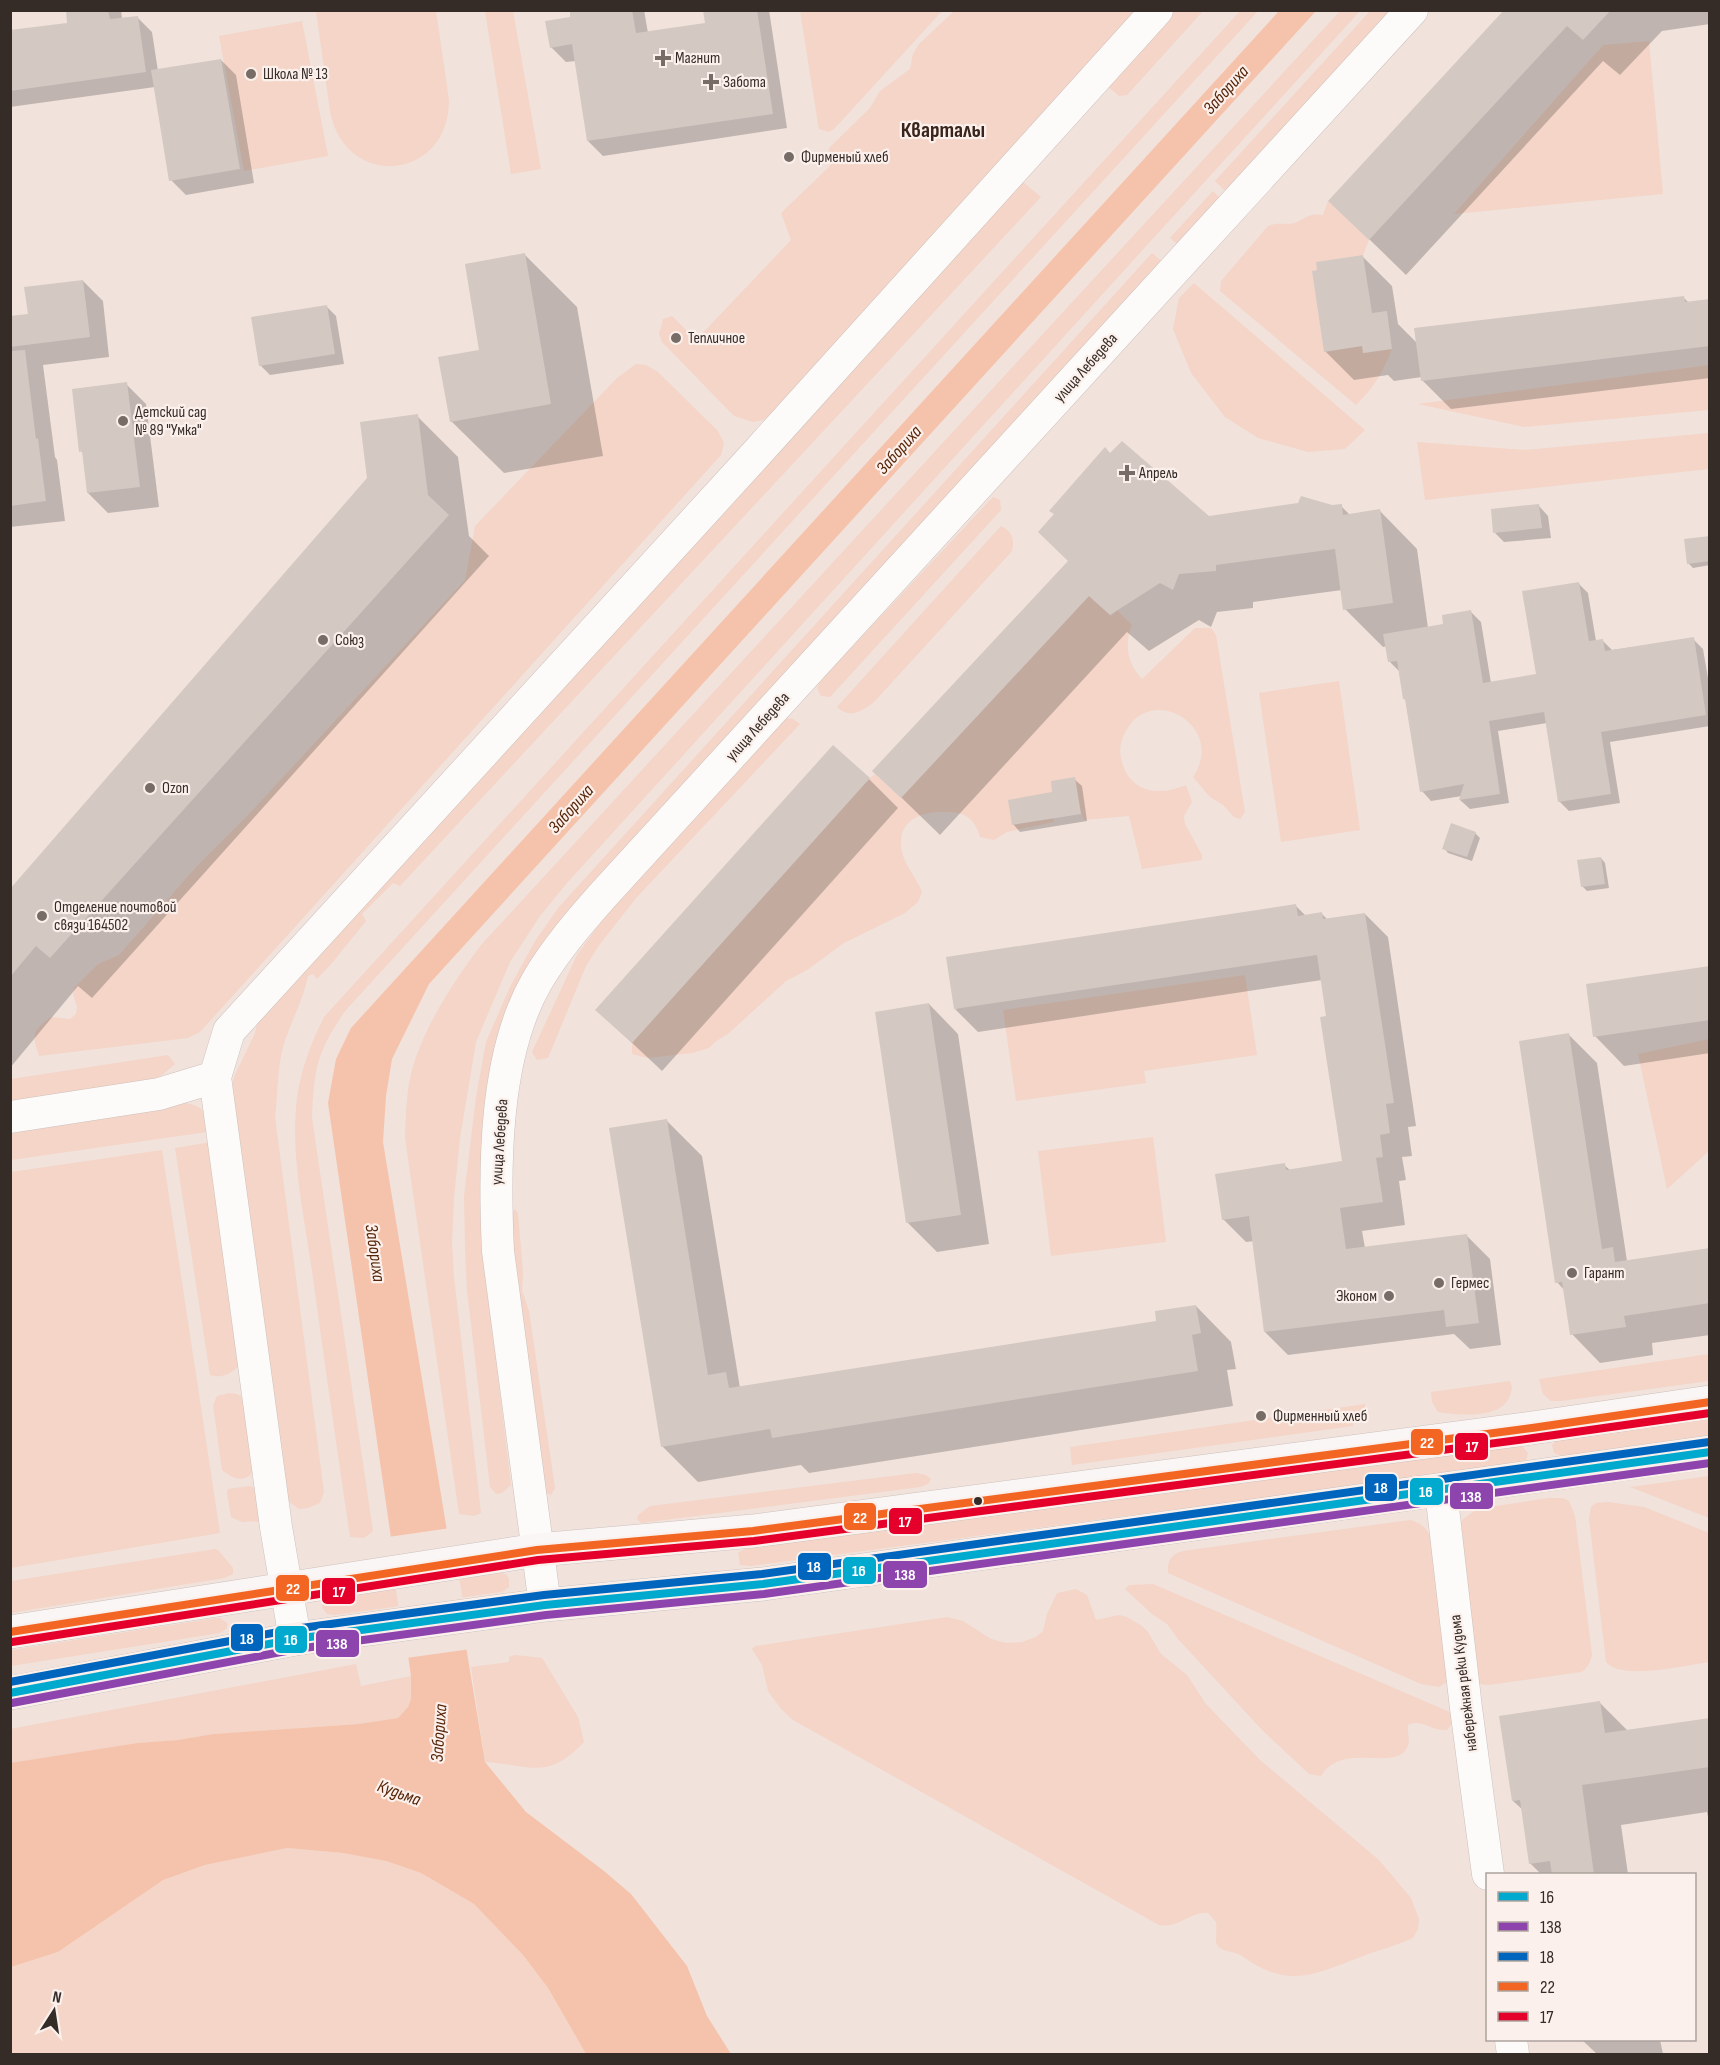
<svg xmlns="http://www.w3.org/2000/svg" width="1720" height="2065" font-family="'Sofia Sans Condensed',sans-serif">
<style>
.green{fill:#f4d5c7}
.water{fill:#f5c3ac}
.pier{fill:#f1e2dc}
.shadow{fill:#0003}
.building{fill:#d3c8c2}
.lines{fill:none;stroke-linecap:round;stroke-linejoin:round}
.minor-casing{stroke:#cdc1bc;stroke-width:33}
.secondary-casing{stroke:#cdc1bc;stroke-width:34}
.minor{stroke:#fdfbfa;stroke-width:32}
.secondary{stroke:#faf6f5;stroke-width:33}
.bus-1-casing{stroke:#fbf0eb;stroke-width:12}
.bus-2-casing{stroke:#fbf0eb;stroke-width:12}
.bus-3-casing{stroke:#fbf0eb;stroke-width:12}
.bus-4-casing{stroke:#fbf0eb;stroke-width:12}
.bus-5-casing{stroke:#fbf0eb;stroke-width:12}
.bus-1{stroke:#00a9ce;stroke-width:8}
.bus-2{stroke:#8e44ad;stroke-width:8}
.bus-3{stroke:#0065bd;stroke-width:8}
.bus-4{stroke:#f26522;stroke-width:8}
.bus-5{stroke:#e4002b;stroke-width:8}
.poi-dot{fill:#776c66;stroke:#fbf0eb;stroke-width:2}
.bus-dot{fill:#362c27;stroke:#fbf0eb;stroke-width:2}
.labels{text-anchor:middle;dominant-baseline:central;stroke-width:4.5;stroke-linejoin:round;paint-order:stroke}
.poi-label{font-size:16px;fill:#362c27;stroke:#fbf0eb;text-anchor:start}
.street-label{font-size:16px;fill:#362c27;stroke:#fbf0eb}
.water-label{font-size:18px;font-style:italic;fill:#562508;stroke:#fbf0eb}
.district-label{font-size:22px;font-weight:bold;fill:#39251c;stroke:#fbf0eb}
.line-badge{stroke:#fbf0eb;stroke-width:2}
.badge-label{font-size:16px;text-anchor:middle;font-weight:bold;fill:#fff}
</style>
<rect width="100%" height="100%" fill="#f1e2dc"/>
<g class="green">
<path d="M316,11h120l13,89c0,81 -104,91 -119,11z"/>
<path d="M485,11h28l28,158 -30,5z"/>
<path d="M800,11v-1l142,1 -108,118 -5,3 -10,-3 -1,-5z"/>
<path d="M954,11h181l-356,399 -16,10 -10,2 -19,-6 -72,-74 -3,-8 4,-15 9,-3 24,24 95,-100 -10,-27 49,-47 -1,-18 41,-40 10,-17 30,-22 3,-15 6,-10z"/>
<path d="M1157,11h46l-76,84 -8,1 -20,-17z"/>
<path d="M1240,11h18l-912,999c-29,41 -32,58 -34,108l61,413 -9,7 -14,-1c-13,-88 -26,-177 -38,-266 -8,-56 -22,-116 -15,-173 4,-29 14,-55 27,-81z"/>
<path d="M1340,11h20l-793,872 -27,33 -30,46 -34,80 -16,96 -6,59 -2,45 2,35 27,236 -7,3 -15,-2 -54,-376c1,-22 1,-43 6,-64 11,-45 43,-93 70,-129z"/>
<path d="M1370,11h22l-166,181 -11,-11z"/>
<path d="M302,21l26,135 -84,15 -25,-135z"/>
<path d="M1649,41l14,153 -209,20 149,-169z"/>
<path d="M1018,178l23,19 -641,689 -7,-3 -31,31 4,7 -34,42 -15,16 -4,-5 -5,2c-5,25 -18,47 -25,71 -6,23 -5,46 -8,70l49,375 -4,11 -12,5 -9,1 -11,-8 -58,-400 4,-24 21,-44 5,-21z"/>
<path d="M1213,191l9,9 -42,46 -10,-8z"/>
<path d="M1328,201l41,39 -6,15 -46,7v8l-5,1 12,80 38,-5 2,7 28,-4c-7,20 -20,41 -36,56l-136,-114 1,-10 47,-55c8,-3 13,-2 21,-2 13,-1 17,-12 34,-9z"/>
<path d="M1152,253l13,11 -623,699 -58,296 27,226 -9,8 -6,1 -6,-7 -23,-197 -2,-43 -1,-51 12,-99 10,-55 24,-55 25,-46 24,-34z"/>
<path d="M1194,283l171,147 -20,19 -37,3 -50,-14 -33,-21 -34,-44 -18,-44 6,-31z"/>
<path d="M636,364l10,1 12,7 60,59 6,12 -3,12 -521,577 -12,6 -149,18c-7,-22 -8,-24 12,-39l19,2 6,-5 1,-7 -4,-13 1,-6 24,-24 21,-9 77,-88 51,-51 218,-236 10,-54 142,-148z"/>
<path d="M1709,365v45l-185,17 -106,-23z"/>
<path d="M1709,433v36l-284,31 -8,-58 108,8z"/>
<path d="M993,497l7,3 1,10 -171,187 -9,-1 -4,-8 5,-9z"/>
<path d="M1001,526c11,5 14,14 11,25l-139,152c-13,9 -23,16 -36,4z"/>
<path d="M1089,596l22,20 6,-6 15,15c-8,20 -5,38 10,54l53,-51h16l5,7 29,177 -5,7 -6,-2 -11,-12 -13,-8 -17,-20c34,-51 -42,-94 -67,-46 -5,8 -7,18 -5,27 7,35 38,39 65,27l6,17 -8,14 1,8 17,31v5l-60,9 -13,-53 -45,4 -7,-19 -26,7 3,14 -47,10 -13,8 -14,-3c-2,-8 -7,-18 -16,-22 -5,-3 -12,-2 -18,-3 -22,-1 -47,6 -45,34 1,16 15,31 21,46l-4,10 -13,11 -61,30 -37,27 -21,11 -57,52 -14,9 -6,6 -17,5 -44,5 -16,-4v-11l238,-265 5,-4 26,24z"/>
<path d="M1339,681l21,149 -79,12 -22,-149z"/>
<path d="M784,718l9,1 7,5 -163,173 -37,47 -14,22 -38,92 -11,2 -5,-8 45,-97 40,-55z"/>
<path d="M1245,975l12,80 -113,16 2,12 -130,18 -13,-91z"/>
<path d="M1709,1039v112l-42,38 -29,-135z"/>
<path d="M168,1055l7,9 -13,11 -14,6 -137,23v-25z"/>
<path d="M180,1102c14,2 20,4 29,15l-2,15 -196,28v-33z"/>
<path d="M1153,1137l13,105 -115,14 -13,-105z"/>
<path d="M212,1142l29,222c-10,9 -17,15 -31,11l-35,-227z"/>
<path d="M162,1150l58,383 -209,35v-396z"/>
<path d="M515,1209l3,4 5,60 -1,17 7,21 26,177 -4,7 -10,-3 -38,-270z"/>
<path d="M1709,1354v27l-148,20h-10l-8,-7 -4,-15z"/>
<path d="M1510,1381l2,7c-1,4 -2,10 -5,13 -12,18 -51,14 -69,11l-6,-10 -1,-10z"/>
<path d="M229,1393l8,1 13,8 3,70c-10,12 -21,6 -31,-2l-9,-65 4,-9z"/>
<path d="M1365,1404v6l-11,9 -1,7 -281,39 -2,-18z"/>
<path d="M1709,1418v17l-148,21 -7,-3 -2,-8 7,-6z"/>
<path d="M1514,1445l9,2 5,6 -2,7 -9,4 -766,102 -11,-1 -2,-12 8,-5z"/>
<path d="M916,1473l10,2 5,4 -3,5 -8,3 -279,36 -4,-4 1,-4 12,-9z"/>
<path d="M1709,1476v42l-79,-31z"/>
<path d="M249,1486l11,3 4,32 -22,1 -11,-5 -4,-24 1,-4z"/>
<path d="M1549,1498h14l6,3 6,15 17,139c-2,8 -4,13 -11,17l-93,13 -9,-1 -23,-154 7,-11 14,-10z"/>
<path d="M1608,1502l36,5 65,26v129c-22,3 -88,19 -103,0l-17,-143 2,-12 5,-4z"/>
<path d="M1410,1520c12,3 19,10 22,22l16,139 -9,6 -18,-3 -253,-111c-1,-12 3,-19 15,-22z"/>
<path d="M215,1549l3,1 15,18v6l-9,4 -213,35v-32z"/>
<path d="M499,1572l8,3 2,4v8l-7,5 -167,23 -8,-1 -5,-7 1,-5 8,-4z"/>
<path d="M1153,1584l299,129 1,9 -6,8c-16,1 -26,-12 -39,-5 -1,8 3,17 -1,23 -13,24 -65,-7 -86,28l-12,-2 -46,-43 -85,-92 -11,-15 -15,-10 -27,-25 4,-4z"/>
<path d="M1076,1589l11,6 9,25 23,-5 8,2 15,9 6,6 13,22 26,21 19,29 54,56 119,100 32,38 8,21 -1,10 -5,9c-15,7 -31,11 -47,17 -50,18 -75,36 -124,1 -8,-6 -25,-3 -26,-15 0,-6 1,-13 0,-19l-8,-9c-17,-2 -30,16 -49,12l-366,-205 -12,-11 -13,-18 -6,-26 -10,-16 3,-3 192,-29 16,4 28,18 15,4 16,-1 14,-5 7,-6 4,-17 10,-21z"/>
<path d="M216,1618h4l7,5v5l-7,5 -209,33v-16z"/>
<path d="M515,1655l27,3 2,3 34,56 6,25c-37,39 -53,23 -99,20l-14,-95 38,-5v-5z"/>
<path d="M356,1664l5,22 50,-10v23l-3,8 -10,11 -40,6 -145,10 -35,6 -41,3 -126,20 -1,-34z"/>
<path d="M287,1848l56,5 43,8 35,12 53,31 49,51 25,33 38,66h-575v-87l47,-15 104,-72 43,-15z"/>
</g>
<path class="water" d="M1279,11h37l-887,973 -37,75 -6,37 -3,46 102,620 41,50 78,59 27,23 56,72 20,50 24,38h-145l-38,-66 -25,-33 -49,-51 -53,-31 -35,-12 -43,-8 -56,-5 -82,17 -42,15 -105,72 -47,15 -1,-204 127,-20 41,-3 35,-6 145,-10 40,-6 10,-11 3,-8v-23l-83,-573 8,-44 15,-31z"/>
<path class="pier" d="M451,1528l20,121 -65,9 -18,-121z"/>
<g class="shadow">
<path d="M67,10h54l1,9 15,-2 15,15 6,39 63,-11 15,15 18,108 -68,12 -15,-15 -16,-93 -145,20v-75l59,-8z"/>
<path d="M571,10h73l4,23 58,-9 -2,-14h65l18,118 -184,28 -15,-15 -12,-80 -10,1 -15,-15 21,-29z"/>
<path d="M1552,10h158v14l-48,7 -42,44 -17,-14 -197,214 -76,-74z"/>
<path d="M525,255l52,52 26,149 -99,17 -53,-52z"/>
<path d="M1363,257l29,29 6,38 20,20 265,-47 6,6 21,-3v78l-259,31 -29,-29v-3l-28,4 -6,-6 -34,5 -29,-29z"/>
<path d="M83,281l20,20 6,56 -66,8 12,92 2,3 8,61 -55,6v-210l19,-2z"/>
<path d="M326,306l10,10 8,48 -74,11 -10,-10z"/>
<path d="M126,384l20,20 13,103 -51,6 -20,-20 -4,-39 -3,-3z"/>
<path d="M417,416l41,41 11,79 20,20 -397,442 -14,-12 -68,82v-177l359,-413z"/>
<path d="M1110,454l98,63 133,-11 9,9 30,-4 37,38 11,79 17,-3 26,-13 10,10 10,61 46,-8 42,-91 9,9 8,48 6,-1 10,10 81,-11 10,10 7,41v36l-100,16 10,61 -51,8 -10,-10 -12,-78 -49,8 11,72 -39,6 -10,-9 2,-4 -31,5 -9,-10 -15,-90 -3,-2 -5,-28 -9,-9 -3,-16 -4,1 -38,-38 -3,-19 -89,12v6l-36,4 -6,15 -12,-7 -50,31 -22,-19 -187,203 -66,-64 195,-209z"/>
<path d="M1539,506l9,10 3,22 -47,4 -9,-9z"/>
<path d="M1710,538v27l-17,3 -5,-5z"/>
<path d="M869,779l29,29 -236,263 -65,-61z"/>
<path d="M1074,779l8,7 5,35 -67,11 -7,-8z"/>
<path d="M1475,833l5,5 -8,23 -24,-8 -4,-5z"/>
<path d="M1601,858l4,5 4,25 -22,3 -5,-5z"/>
<path d="M1296,906l10,10 16,-2 6,6 37,-6 23,23 28,189 -8,1 4,29 -10,1 4,23 -7,1 6,44 -43,6 3,17 102,-12 23,23 11,86 -31,4 -16,-15 -166,21 -23,-23 -11,-91 -8,1 -23,-23 61,-54 6,5 54,-8 -22,-182 -344,52 -23,-23z"/>
<path d="M1710,968v85l-86,13 -29,-30z"/>
<path d="M929,1004l29,30 31,210 -52,8 -29,-29 -31,-210z"/>
<path d="M1569,1035l28,28 30,198 83,-12v86l-58,8 1,12 -53,8 -28,-29 -7,-43 -8,-9z"/>
<path d="M666,1120l36,36 38,232 418,-66 38,-16 35,36 5,27 -9,1 6,36 -424,67 -8,-8 -103,17 -36,-36z"/>
<path d="M1600,1703l28,28 82,-12v108l-3,-15 -86,13 7,49h-87l-11,-11 -7,-53 -10,-9z"/>
<path d="M1582,2040h78l3,14h-66z"/>
</g>
<g class="building">
<path d="M66,10h42l2,9 28,-3 8,56 -136,19v-61l57,-7z"/>
<path d="M570,10h62l4,23 69,-10 -2,-13h54l16,104 -186,27 -15,-97 -22,4 -5,-27 25,-4z"/>
<path d="M1504,10h107l-28,30 -16,-14 -198,214 -41,-39z"/>
<path d="M221,59l19,110 -71,12 -18,-111z"/>
<path d="M525,253l26,151 -101,18 -12,-65 41,-7 -14,-86z"/>
<path d="M1363,255l9,58 15,-2 5,38 -29,4 -1,-7 -38,6 -12,-81 5,-1 -1,-8z"/>
<path d="M83,280l7,57 -80,10v-31l18,-2 -4,-27z"/>
<path d="M1684,296l1,6 25,-3v47l-289,35 -7,-53z"/>
<path d="M327,305l8,49 -76,12 -8,-49z"/>
<path d="M25,350l11,89 2,-1 8,63 -36,5v-155z"/>
<path d="M127,382l13,105 -53,6 -5,-42 -3,1 -7,-63z"/>
<path d="M418,414l10,81 21,20 -399,443 -14,-12 -26,31v-88l357,-411 -7,-56z"/>
<path d="M1122,441l87,75 89,-13 3,-7 31,9 10,-1 1,11 37,-6 13,94 -50,7 -8,-61 -119,16v6l-37,3 -6,16 -13,-7 -50,32 -21,-19 -188,202 -29,-27 196,-210 -30,-29 16,-18 -5,-3 56,-64 5,6z"/>
<path d="M1539,504l3,24 -49,5 -2,-24z"/>
<path d="M1710,536v25l-23,3 -3,-25z"/>
<path d="M1579,582l10,59 14,-2 2,12 89,-14 12,78 -105,17 10,62 -53,8 -14,-90 -55,9 11,73 -41,6 5,-16 -44,8 -15,-93h-2l-6,-38 -9,1 -5,-28 60,-10 -1,-9 29,-5 12,73 53,-9 -14,-83z"/>
<path d="M833,745l37,33 -238,265 -37,-33z"/>
<path d="M1075,777l6,37 -69,11 -4,-25 44,-8 -1,-11z"/>
<path d="M1451,823l25,9 -9,25 -25,-8z"/>
<path d="M1601,857l4,27 -24,3 -4,-27z"/>
<path d="M1296,904l2,12 24,-4 1,7 42,-6 29,190 -8,1 4,29 -10,2 3,22 -7,1 7,44 -43,6 6,41 121,-15 12,89 -33,4 -2,-17 -180,22 -15,-116 -27,4 -7,-46 70,-11 1,7 56,-9 -22,-144 6,-1 -9,-61 -363,54 -8,-52z"/>
<path d="M1710,966v54l-117,17 -7,-53z"/>
<path d="M929,1003l32,212 -55,8 -31,-211z"/>
<path d="M1569,1033l33,216 11,-2 2,15 95,-14v55l-86,13 2,11 -56,8 -8,-53 -7,1 -36,-242z"/>
<path d="M667,1119l41,256 18,-3 3,16 427,-67 -1,-10 41,-6 5,28 -9,2 6,36 -426,67 -2,-9 -109,18 -52,-319z"/>
<path d="M1600,1701l5,32 105,-15v49l-128,18 12,90h-42l-2,-14 -21,3 -9,-64 -8,1 -13,-85z"/>
</g>
<g class="lines">
<defs>
<g id="minor">
<path d="M10,1117l149,-23 56,-17"/>
<path d="M1441,1491l25,217 22,166"/>
<path d="M545,1605l-47,-354c-4,-83 -4,-196 39,-270 18,-31 43,-60 67,-87l808,-884"/>
<path d="M295,1639l-19,-112 -61,-450 14,-46 528,-578 400,-443"/>
<path d="M1511,2040l2,14"/>
</g>
<g id="secondary">
<path d="M10,1632l527,-82 216,-19 779,-103 178,-26"/>
<path d="M10,1693l285,-54 250,-34 218,-21 947,-132"/>
</g>
</defs>
<use href="#minor" class="minor-casing"/>
<use href="#secondary" class="secondary-casing"/>
<use href="#minor" class="minor"/>
<use href="#secondary" class="secondary"/>
<defs>
<path id="bus-1" d="M10,1693l285,-54 250,-34 218,-21 947,-132"/>
<path id="bus-2" d="M12,1703l285,-54 249,-34 218,-21 946,-131"/>
<path id="bus-3" d="M10,1682l284,-53 250,-34 218,-21 947,-132"/>
<path id="bus-4" d="M10,1632l527,-82 216,-19 779,-103 178,-26"/>
<path id="bus-5" d="M12,1642l526,-82 216,-19 779,-103 177,-25"/>
</defs>
<use href="#bus-1" class="bus-1-casing"/>
<use href="#bus-2" class="bus-2-casing"/>
<use href="#bus-3" class="bus-3-casing"/>
<use href="#bus-4" class="bus-4-casing"/>
<use href="#bus-5" class="bus-5-casing"/>
<use href="#bus-1" class="bus-1"/>
<use href="#bus-2" class="bus-2"/>
<use href="#bus-3" class="bus-3"/>
<use href="#bus-4" class="bus-4"/>
<use href="#bus-5" class="bus-5"/>
</g>
<g class="poi-dot">
<path d="M660 49h6v6h6v6h-6v6h-6v-6h-6v-6h6z"/>
<circle cx="251" cy="74" r="6"/>
<path d="M708 73h6v6h6v6h-6v6h-6v-6h-6v-6h6z"/>
<circle cx="789" cy="157" r="6"/>
<circle cx="676" cy="338" r="6"/>
<circle cx="123" cy="421" r="6"/>
<path d="M1124 464h6v6h6v6h-6v6h-6v-6h-6v-6h6z"/>
<circle cx="323" cy="640" r="6"/>
<circle cx="150" cy="788" r="6"/>
<circle cx="42" cy="916" r="6"/>
<circle cx="1572" cy="1273" r="6"/>
<circle cx="1439" cy="1283" r="6"/>
<circle cx="1389" cy="1296" r="6"/>
<circle cx="1261" cy="1416" r="6"/>
</g>
<circle class="bus-dot" cx="978" cy="1501" r="5"/>
<g class="labels">
<g class="poi-label">
<text x="675" y="58">Магнит</text>
<text x="263" y="74">Школа № 13</text>
<text x="723" y="82">Забота</text>
<text x="801" y="157">Фирменый хлеб</text>
<text x="688" y="338">Тепличное</text>
<text x="135" y="412">Детский сад<tspan x="135" dy="18">№ 89 "Умка"</tspan></text>
<text x="1139" y="473">Апрель</text>
<text x="335" y="640">Союз</text>
<text x="162" y="788">Ozon</text>
<text x="54" y="907">Отделение почтовой<tspan x="54" dy="18">связи 164502</tspan></text>
<text x="1584" y="1273">Гарант</text>
<text x="1451" y="1283">Гермес</text>
<text x="1377" y="1296" text-anchor="end">Эконом</text>
<text x="1273" y="1416">Фирменный хлеб</text>
</g>
<g class="street-label">
<text transform="translate(1086 368) rotate(-48)">улица Лебедева</text>
<text transform="translate(758 727) rotate(-48)">улица Лебедева</text>
<text transform="translate(500 1142) rotate(-86)">улица Лебедева</text>
<text transform="translate(1464 1683) rotate(-97)">набережная реки Кудьма</text>
</g>
<g class="water-label">
<text transform="translate(1226 90) rotate(-48)">Забориха</text>
<text transform="translate(899 450) rotate(-48)">Забориха</text>
<text transform="translate(571 809) rotate(-48)">Забориха</text>
<text transform="translate(375 1253) rotate(82)">Забориха</text>
<text transform="translate(439 1733) rotate(-86)">Забориха</text>
<text transform="translate(399 1793) rotate(20)">Кудьма</text>
</g>
<g class="district-label">
<text x="943" y="130">Кварталы</text>
</g>
</g>
<g class="line-badge">
<rect x="1410" y="1428" width="34" height="28" rx="6" fill="#f26522"/>
<rect x="1454" y="1432" width="35" height="29" rx="6" fill="#e4002b"/>
<rect x="1364" y="1473" width="34" height="29" rx="6" fill="#0065bd"/>
<rect x="1409" y="1477" width="35" height="29" rx="6" fill="#00a9ce"/>
<rect x="1449" y="1482" width="45" height="28" rx="6" fill="#8e44ad"/>
<rect x="843" y="1502" width="34" height="29" rx="6" fill="#f26522"/>
<rect x="888" y="1507" width="35" height="28" rx="6" fill="#e4002b"/>
<rect x="797" y="1552" width="35" height="29" rx="6" fill="#0065bd"/>
<rect x="842" y="1556" width="35" height="29" rx="6" fill="#00a9ce"/>
<rect x="882" y="1560" width="46" height="29" rx="6" fill="#8e44ad"/>
<rect x="275" y="1574" width="35" height="28" rx="6" fill="#f26522"/>
<rect x="321" y="1577" width="35" height="28" rx="6" fill="#e4002b"/>
<rect x="230" y="1623" width="34" height="29" rx="6" fill="#0065bd"/>
<rect x="274" y="1625" width="34" height="29" rx="6" fill="#00a9ce"/>
<rect x="315" y="1629" width="45" height="29" rx="6" fill="#8e44ad"/>
</g>
<g class="badge-label">
<text x="1427" y="1448">22</text>
<text x="1472" y="1452">17</text>
<text x="1381" y="1493">18</text>
<text x="1426" y="1497">16</text>
<text x="1471" y="1502">138</text>
<text x="860" y="1523">22</text>
<text x="905" y="1527">17</text>
<text x="814" y="1572">18</text>
<text x="859" y="1576">16</text>
<text x="905" y="1580">138</text>
<text x="293" y="1594">22</text>
<text x="339" y="1597">17</text>
<text x="247" y="1644">18</text>
<text x="291" y="1645">16</text>
<text x="337" y="1649">138</text>
</g>
<rect width="1720" height="2065" fill="none" stroke="#362c27" stroke-width="24"/>
<rect x="1486" y="1873" width="210" height="168" fill="#fbf0eb" stroke="#aca29d" stroke-width="1.5"/>
<rect x="1498" y="1892" width="30" height="9" fill="#00a9ce" stroke="#aca29d" stroke-width="1.5"/>
<text x="1540" y="1903" font-size="18" fill="#362c27">16</text>
<rect x="1498" y="1922" width="30" height="9" fill="#8e44ad" stroke="#aca29d" stroke-width="1.5"/>
<text x="1540" y="1933" font-size="18" fill="#362c27">138</text>
<rect x="1498" y="1952" width="30" height="9" fill="#0065bd" stroke="#aca29d" stroke-width="1.5"/>
<text x="1540" y="1963" font-size="18" fill="#362c27">18</text>
<rect x="1498" y="1982" width="30" height="9" fill="#f26522" stroke="#aca29d" stroke-width="1.5"/>
<text x="1540" y="1993" font-size="18" fill="#362c27">22</text>
<rect x="1498" y="2012" width="30" height="9" fill="#e4002b" stroke="#aca29d" stroke-width="1.5"/>
<text x="1540" y="2023" font-size="18" fill="#362c27">17</text>
<g transform="translate(54 2011) rotate(12)" stroke="#fbf0eb" stroke-width="4.5" paint-order="stroke">
<path d="M0-4.5L10 22L0 15L-10 22Z" fill="#362c27"/>
<text y="-9" font-size="16" font-weight="bold" text-anchor="middle" fill="#362c27">N</text>
</g>
</svg>
